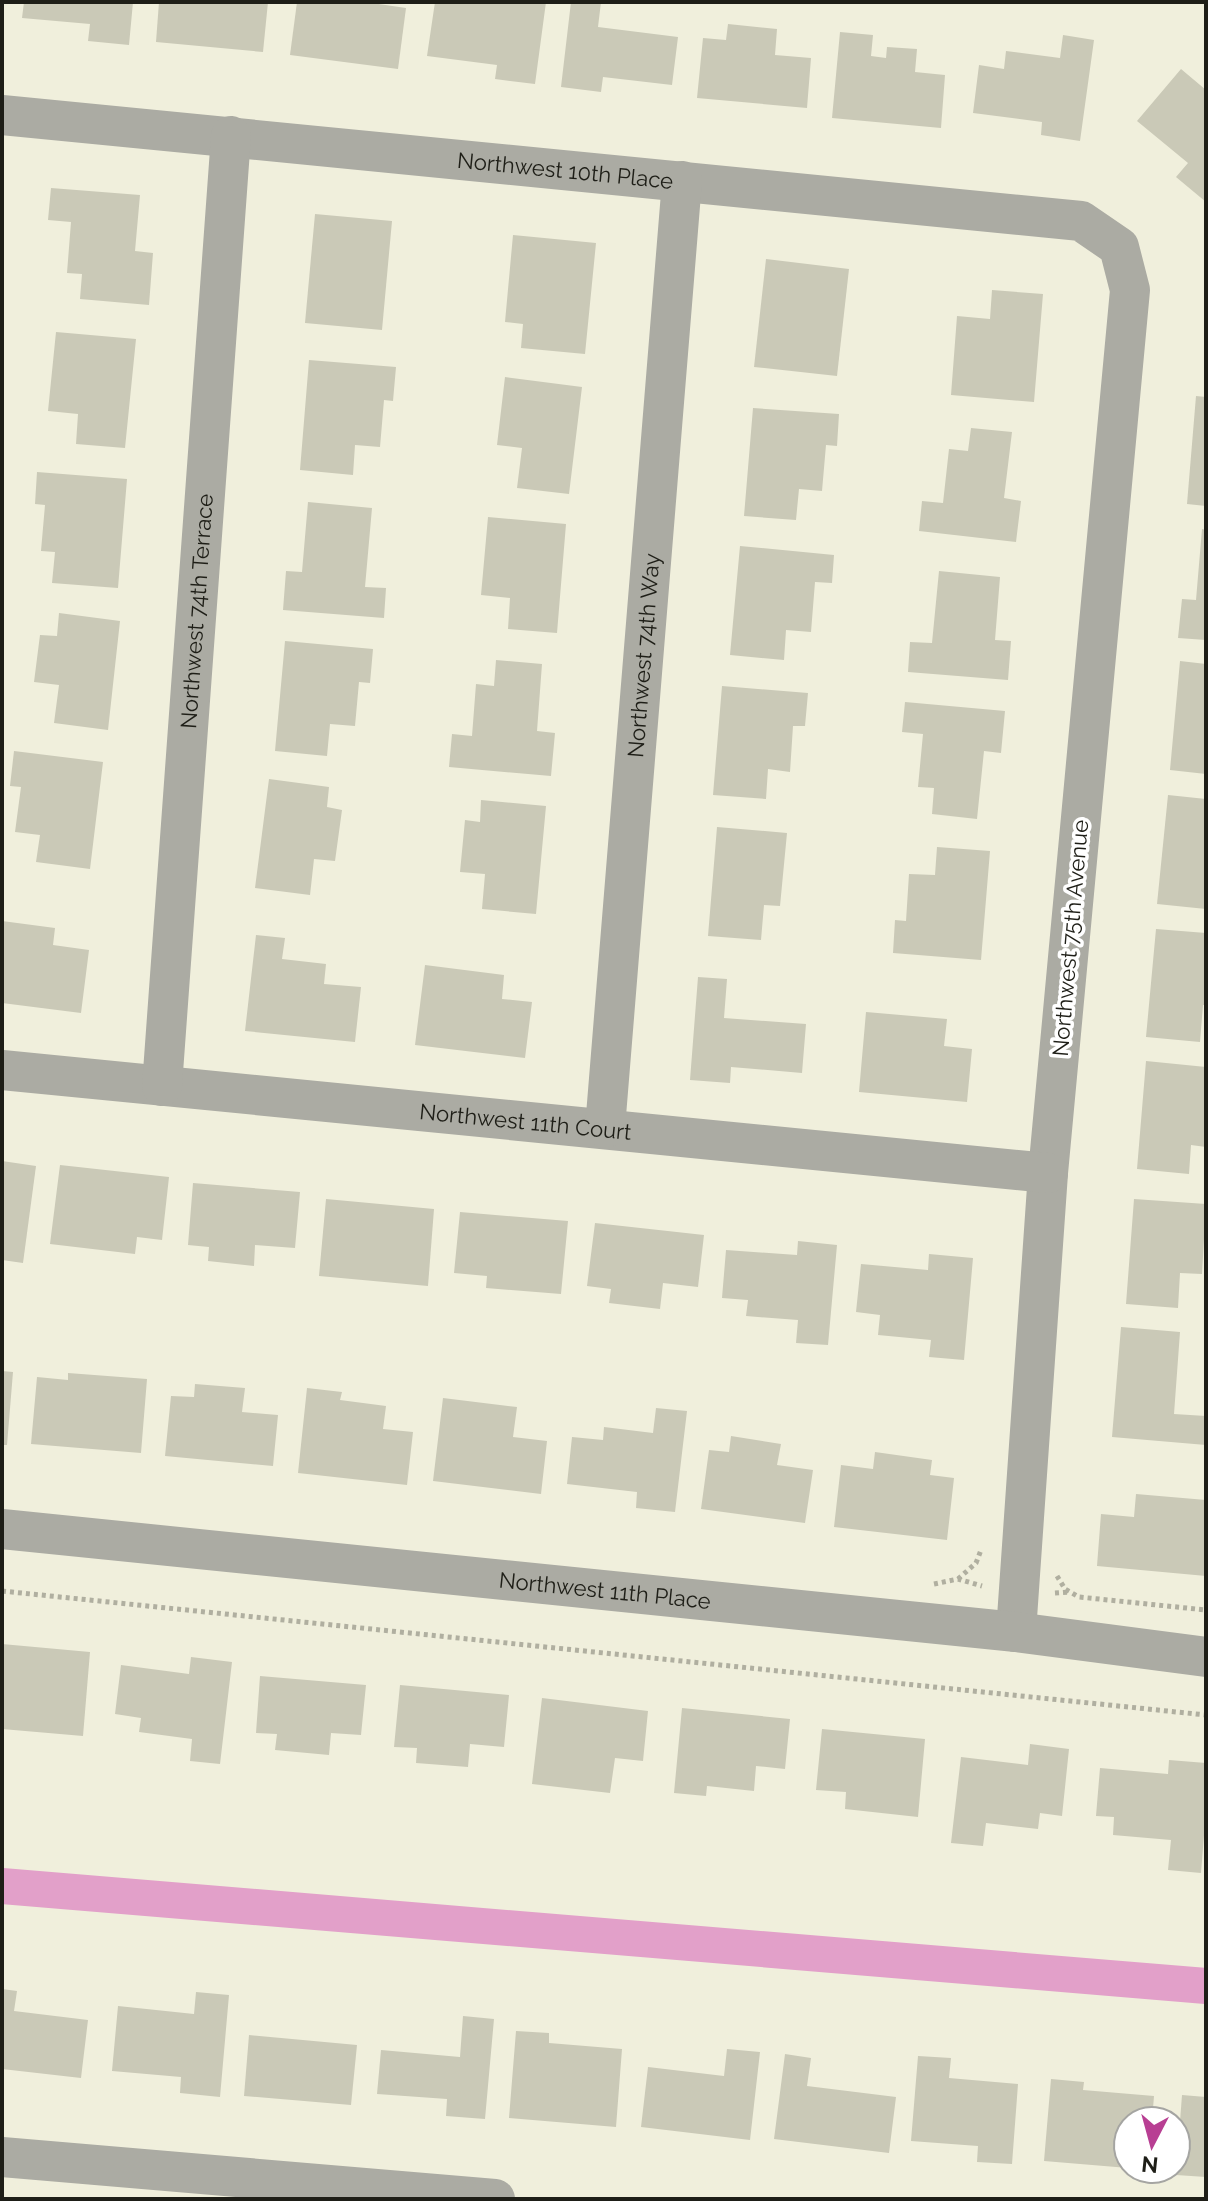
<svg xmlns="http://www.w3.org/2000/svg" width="1208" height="2201" font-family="Raleway,sans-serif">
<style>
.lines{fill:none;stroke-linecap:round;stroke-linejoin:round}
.canal{stroke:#e2a0c9;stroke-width:36}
.building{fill:#cac9b7}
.path{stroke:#b0afa0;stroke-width:5;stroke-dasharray:4 4;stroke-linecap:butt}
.minor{stroke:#ababa3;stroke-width:40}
.labels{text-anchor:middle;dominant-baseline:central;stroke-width:7;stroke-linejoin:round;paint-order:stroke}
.street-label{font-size:22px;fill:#1e1e17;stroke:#fff}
</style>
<rect width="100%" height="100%" fill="#f0efdc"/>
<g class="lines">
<path class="canal" d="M2,1886l1204,100"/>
</g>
<g class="building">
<path d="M24,2h109l-4,43 -41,-4 2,-17 -68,-6z"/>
<path d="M159,2h109l-5,50 -107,-10z"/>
<path d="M297,2h68l41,6 -8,61 -108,-14z"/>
<path d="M435,2h111l-11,82 -40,-5 2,-14 -70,-9z"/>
<path d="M571,2h30l-3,25 80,10 -6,48 -69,-8 -2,15 -40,-5z"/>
<path d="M728,24l49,5 -2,26 36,3 -4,50 -110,-10 6,-60 23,2z"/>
<path d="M840,32l33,3 -2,21 15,2 1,-11 30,2 -2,23 30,3 -4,53 -109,-10z"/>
<path d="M1063,35l31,5 -14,101 -39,-6 1,-13 -69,-9 6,-48 25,4 2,-18 54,7z"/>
<path d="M1181,69l25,21v112l-30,-25 12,-14 -51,-42z"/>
<path d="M51,188l89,7 -5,56 18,2 -4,52 -69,-6 2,-25 -15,-1 4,-51 -23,-2z"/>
<path d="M315,214l77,7 -10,109 -77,-7z"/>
<path d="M513,235l83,8 -11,111 -64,-6 2,-24 -18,-2z"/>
<path d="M766,259l83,10 -12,107 -83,-9z"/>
<path d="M992,290l51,4 -9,108 -83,-7 6,-79 33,3z"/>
<path d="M56,332l80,7 -11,109 -49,-4 2,-30 -30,-3z"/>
<path d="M309,360l87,7 -3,34 -9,-1 -4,47 -25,-2 -2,30 -53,-5z"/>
<path d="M505,377l77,10 -13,107 -52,-6 5,-40 -25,-3z"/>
<path d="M1196,396l10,1v109l-19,-2z"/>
<path d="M753,408l86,6 -2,32 -11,-1 -4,46 -23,-2 -3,31 -52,-4z"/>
<path d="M971,428l41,4 -8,66 17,3 -5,41 -97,-11 3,-30 21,2 6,-54 19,2z"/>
<path d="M37,472l90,7 -9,109 -66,-5 3,-31 -14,-1 4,-46 -10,-1z"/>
<path d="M308,502l64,6 -7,79 21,1 -2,30 -101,-8 3,-39 16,1z"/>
<path d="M488,517l78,7 -9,109 -49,-4 2,-31 -29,-3z"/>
<path d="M1202,529l4,1v110l-28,-2 4,-39 14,1z"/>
<path d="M740,546l94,9 -2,28 -17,-1 -4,50 -25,-2 -2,30 -54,-5z"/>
<path d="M939,571l61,6 -5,63 16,1 -3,39 -100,-8 2,-30 22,1z"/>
<path d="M59,613l61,8 -12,109 -54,-7 5,-38 -25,-3 6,-47 17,1z"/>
<path d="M285,641l88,8 -3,34 -11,-1 -4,44 -25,-2 -3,32 -52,-5z"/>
<path d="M496,660l46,4 -5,67 18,2 -4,43 -102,-9 3,-33 20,2 4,-52 18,2z"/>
<path d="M1180,661l26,3v110l-36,-4z"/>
<path d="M722,686l86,7 -3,33h-12l-3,46 -22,-3 -2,30 -53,-4z"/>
<path d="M905,702l100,9 -4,42 -17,-2 -7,68 -45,-5 2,-26 -16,-1 5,-53 -21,-2z"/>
<path d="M14,751l89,11 -13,107 -54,-7 4,-27 -25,-3 6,-45 -11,-1z"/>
<path d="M269,779l60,8 -2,20 15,3 -7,51 -21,-2 -4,36 -55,-7z"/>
<path d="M1168,795l38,4v110l-49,-5z"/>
<path d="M481,800l65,6 -10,108 -54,-5 3,-35 -25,-2 5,-52 15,2z"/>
<path d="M717,827l70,6 -7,73 -16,-1 -3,35 -53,-4z"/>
<path d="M937,847l53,4 -9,109 -88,-7 2,-33 11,1 3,-47 26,1z"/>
<path d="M2,921l53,7 -2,17 36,5 -8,63 -79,-10z"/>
<path d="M1156,929l50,4v72h-3l-3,37 -54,-5z"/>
<path d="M256,935l29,3 -3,21 44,5 -2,20 37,3 -6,55 -110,-11z"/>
<path d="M425,965l79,10 -2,24 30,3 -7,56 -110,-13z"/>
<path d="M698,977l29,2 -3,39 82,6 -4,49 -71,-6 -1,16 -40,-3z"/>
<path d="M866,1012l81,7 -3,27 28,3 -5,53 -108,-10z"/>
<path d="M1146,1061l60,6v80l-15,-2 -2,29 -52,-5z"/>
<path d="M2,1161l34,5 -13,97 -21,-3z"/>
<path d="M60,1165l109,12 -7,63 -25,-3 -2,17 -85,-10z"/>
<path d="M193,1183l107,9 -5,56 -40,-3 -1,21 -46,-5 1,-14 -21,-2z"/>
<path d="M326,1199l108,10 -6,77 -109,-10z"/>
<path d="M1134,1199l72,5 -4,70 -22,-1 -2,35 -52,-4z"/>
<path d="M460,1212l108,9 -7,73 -75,-6 1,-12 -33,-3z"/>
<path d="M595,1223l109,12 -6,52 -35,-4 -3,26 -51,-6 2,-14 -24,-3z"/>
<path d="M798,1241l39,4 -9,100 -32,-2 2,-23 -52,-4 2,-16 -26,-2 4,-48 71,5z"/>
<path d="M929,1254l44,4 -9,102 -35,-3 2,-17 -53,-5 2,-20 -24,-3 5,-48 67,6z"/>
<path d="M1121,1327l59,5 -6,82 32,2v29l-94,-8z"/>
<path d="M2,1371l11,1 -6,73h-5z"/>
<path d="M68,1373l79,6 -6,74 -110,-9 6,-67 31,3z"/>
<path d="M195,1384l50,4 -3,24 36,3 -5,51 -108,-10 6,-60 23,1z"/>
<path d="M307,1388l35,4 -2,8 46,6 -3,23 30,3 -6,53 -109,-12z"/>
<path d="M443,1398l74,9 -4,30 34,4 -6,53 -108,-13z"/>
<path d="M656,1408l31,3 -12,101 -39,-4 1,-16 -70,-8 5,-47 31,3 1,-13 49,6z"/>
<path d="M731,1436l50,8 -4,21 36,5 -8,53 -104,-14 8,-59 20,2z"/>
<path d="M875,1452l57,8 -2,15 24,3 -7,62 -113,-13 7,-62 32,4z"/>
<path d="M1136,1494l70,6v76l-109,-10 4,-52 33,3z"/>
<path d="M2,1644l88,8 -7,84 -81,-7z"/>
<path d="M191,1657l41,5 -12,102 -30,-3 2,-22 -53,-7 2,-14 -26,-4 6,-49 68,9z"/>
<path d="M260,1676l106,9 -5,50 -30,-2 -2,22 -54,-5 2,-16 -21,-1z"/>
<path d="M400,1685l109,10 -5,52 -34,-3 -2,23 -52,-4 1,-15 -23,-1z"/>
<path d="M542,1698l106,13 -5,50 -28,-3 -5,35 -78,-9z"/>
<path d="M682,1708l108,11 -5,50 -29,-3 -2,25 -47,-5 -1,10 -32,-3z"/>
<path d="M822,1729l103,10 -7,78 -73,-8 1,-17 -30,-2z"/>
<path d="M1030,1744l39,5 -7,67 -22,-3 -2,16 -52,-6 -3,23 -32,-3 10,-86 67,8z"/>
<path d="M1169,1760l37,3v47l-5,63 -33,-3 3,-30 -58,-5 1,-18 -18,-1 4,-48 68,6z"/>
<path d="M2,1989l15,2 -3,20 74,9 -7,58 -79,-9z"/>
<path d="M196,1992l33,3 -9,102 -40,-4 1,-16 -69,-6 6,-65 76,8z"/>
<path d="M463,2016l31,3 -9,100 -39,-3 1,-17 -70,-5 4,-44 79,7z"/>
<path d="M516,2031l33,2v10l73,6 -6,78 -107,-9z"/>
<path d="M249,2035l108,10 -6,60 -107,-9z"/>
<path d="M727,2049l33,3 -10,88 -109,-13 7,-60 76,9z"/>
<path d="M785,2054l26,4 -4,28 89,11 -7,56 -115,-14z"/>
<path d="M918,2056l33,2 -2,20 69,6 -6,80 -35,-2 1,-16 -67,-5z"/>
<path d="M1051,2079l33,3 -1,8 71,6 -2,25h-24v47l-84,-7z"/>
<path d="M1182,2095l24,2v80l-30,-2z"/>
</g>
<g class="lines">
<g class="path">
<path d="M1057,1576l8,13 14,8 127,13"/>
<path d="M958,1579l18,-16 5,-13"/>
<path d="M934,1584l24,-5 24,7"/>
<path d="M2,1591l1204,124"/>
<path d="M1055,1593l14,-1"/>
</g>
<g class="minor">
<path id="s1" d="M2,115l1079,106 38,26 11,43 -82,883 -32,459"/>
<path id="s2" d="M2,1070l1046,103"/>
<path id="s3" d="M162,1086l69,-950"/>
<path id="s4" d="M605,1128l77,-947"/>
<path id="s5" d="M2,1529l1014,103 190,25"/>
<path d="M2,2157l493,42"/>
</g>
</g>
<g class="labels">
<g class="street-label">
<text stroke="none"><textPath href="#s1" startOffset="566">Northwest 10th Place</textPath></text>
<text stroke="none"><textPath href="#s3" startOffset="476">Northwest 74th Terrace</textPath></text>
<text stroke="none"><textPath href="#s4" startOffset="474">Northwest 74th Way</textPath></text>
<text transform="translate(1070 938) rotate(-85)">Northwest 75th Avenue</text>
<text stroke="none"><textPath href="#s2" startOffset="526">Northwest 11th Court</textPath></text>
<text stroke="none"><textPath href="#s5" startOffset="606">Northwest 11th Place</textPath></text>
</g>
</g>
<rect width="1208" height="2201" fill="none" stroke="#1e1e17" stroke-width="8"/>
<g transform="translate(1152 2145) rotate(186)"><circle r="38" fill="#ffffff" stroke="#a5a5a2" stroke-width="2"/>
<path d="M0-6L14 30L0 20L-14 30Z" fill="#b83f93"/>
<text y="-12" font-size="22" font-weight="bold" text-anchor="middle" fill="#1e1e17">N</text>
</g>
</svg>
